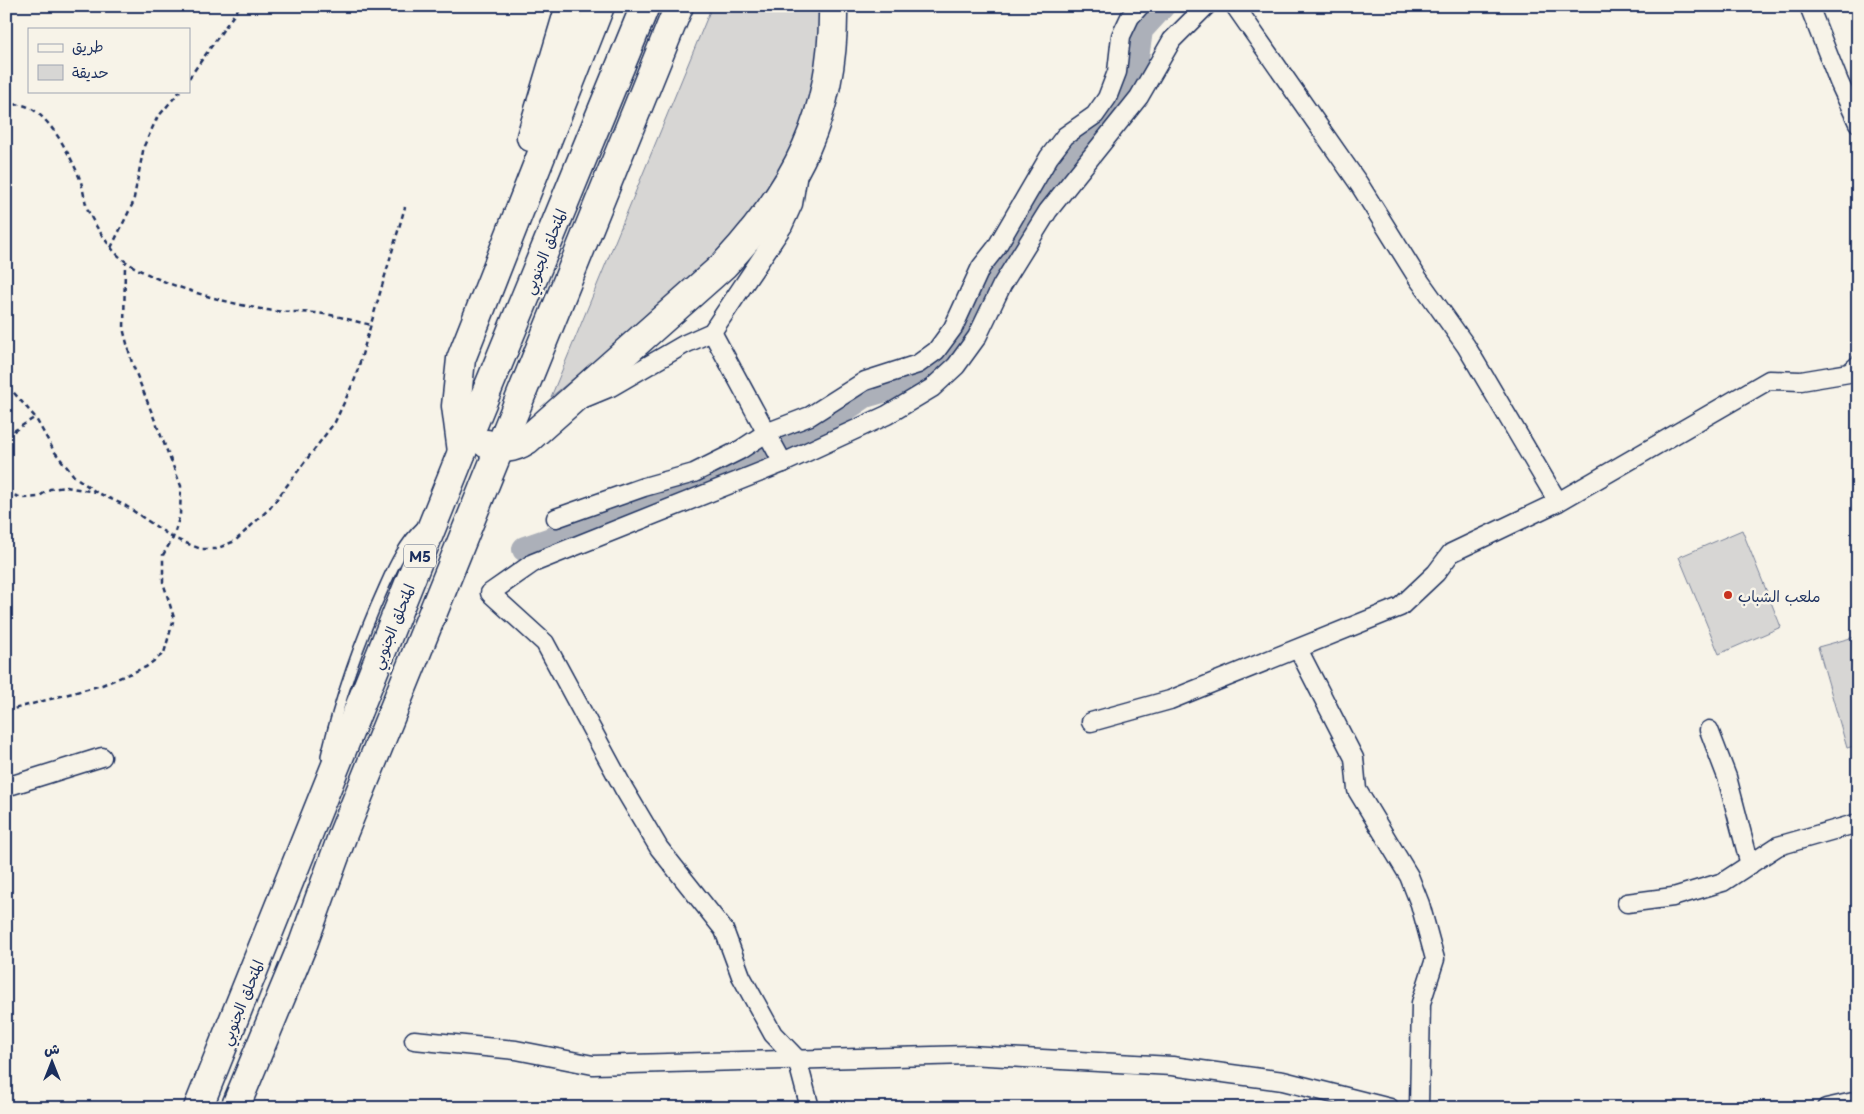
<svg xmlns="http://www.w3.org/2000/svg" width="1864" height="1114" font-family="'Playpen Sans','Playpen Sans Arabic',sans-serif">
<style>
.green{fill:#d7d6d4;stroke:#798299}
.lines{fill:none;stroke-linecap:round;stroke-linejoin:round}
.river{stroke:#acb0b9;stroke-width:26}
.service-casing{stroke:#1b2f5e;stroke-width:12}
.minor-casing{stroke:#1b2f5e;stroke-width:21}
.trunk-casing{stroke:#1b2f5e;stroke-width:31}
.path{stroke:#1b2f5e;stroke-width:2.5;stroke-dasharray:5 4;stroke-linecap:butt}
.service{stroke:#f7f3e8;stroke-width:9}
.minor{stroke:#f7f3e8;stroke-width:18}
.trunk{stroke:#f7f3e8;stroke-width:28}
.poi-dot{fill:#c8321e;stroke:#f7f3e8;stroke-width:2}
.labels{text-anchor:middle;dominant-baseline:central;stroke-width:5;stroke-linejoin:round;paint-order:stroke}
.shield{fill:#f7f3e8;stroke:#5d6a87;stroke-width:1}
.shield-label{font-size:14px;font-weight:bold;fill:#1b2f5e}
.street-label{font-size:15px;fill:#1b2f5e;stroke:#f7f3e8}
.poi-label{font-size:15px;fill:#1b2f5e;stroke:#f7f3e8;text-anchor:start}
</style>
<rect width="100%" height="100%" fill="#f7f3e8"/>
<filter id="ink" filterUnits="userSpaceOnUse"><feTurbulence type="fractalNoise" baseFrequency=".02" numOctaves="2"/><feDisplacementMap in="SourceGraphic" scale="10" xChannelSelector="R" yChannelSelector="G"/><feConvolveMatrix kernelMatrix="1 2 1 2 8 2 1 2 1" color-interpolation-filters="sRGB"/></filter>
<g filter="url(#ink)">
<g class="green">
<path d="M712,6h109l1,34 -15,74 -18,44 -46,69 -84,81 -108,89z"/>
<path d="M1742,530l39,97 -62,27 -40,-97z"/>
<path d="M1858,636v109l-11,3 -29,-101z"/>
</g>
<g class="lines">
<path class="river" d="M525,549l49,-17 75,-31 44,-11 128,-65 44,-30 35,-10 41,-21 27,-39 17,-41 18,-34 32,-41 30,-52 34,-25 20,-24 15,-35 6,-43 22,-24"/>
<defs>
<path id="service" d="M326,756c14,-59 34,-116 59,-171 9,-20 20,-43 36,-58"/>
<g id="minor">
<path d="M1235,6l124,178 58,93 49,69 92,156"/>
<path d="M1809,6l30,76 19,41"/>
<path d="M712,332l71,131"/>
<path d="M582,399l29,-12 74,-43 27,-12 71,-106 10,-22 5,-31"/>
<path d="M556,518l88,-31 50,-14 46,-23 26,-17 44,-17 55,-35 53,-17 18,-13 17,-23 28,-61 15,-19 53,-91 16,-21 30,-21 12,-17 10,-26 4,-36 9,-19 10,-11"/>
<path d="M1298,649l56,109 3,32 52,86 11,28 15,55 -14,44 -2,105"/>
<path d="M1091,722l79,-22 230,-93 36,-34 15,-20 107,-51 211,-122 32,1 48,-8 9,-8"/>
<path d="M1709,730l18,47 23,88"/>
<path d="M6,787l96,-30"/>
<path d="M1627,903l46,-6 50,-15 55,-36 80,-23"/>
<path d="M414,1040l102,10 77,15 376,-10 203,11 111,15 107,27"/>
<path d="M810,1108l-13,-49 -24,-25 -32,-58 -17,-46 -65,-82 -35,-59 -79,-146 -55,-50 43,-30 250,-100 104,-48 45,-27 24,-22 21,-29 25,-52 46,-74 91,-114 33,-57 34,-34"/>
<path d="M1826,1108l32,-7"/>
</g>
<g id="trunk">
<path d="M531,137l39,-131"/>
<path d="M487,444c15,6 26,5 40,-4l197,-175c72,-77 111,-151 109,-259"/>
<path d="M462,452l-6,-46 5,-47 139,-353"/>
<path d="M198,1108l270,-671 177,-431"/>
<path d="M235,1108l68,-164 40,-110 336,-828"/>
</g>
</defs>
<use href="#service" class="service-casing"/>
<use href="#minor" class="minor-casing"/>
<use href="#trunk" class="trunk-casing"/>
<g class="path">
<path d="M189,78l51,-72"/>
<path d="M6,102l3,4"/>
<path d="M6,108c32,-20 67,51 75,74 3,11 4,23 9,33 6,12 15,25 23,35 24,30 116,54 154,60 19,3 38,1 57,4 16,2 32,8 48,11"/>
<path d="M111,248l22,-45 11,-57 13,-28 23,-27"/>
<path d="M8,386l27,31 19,34 20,25 22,16 30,14 47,32 28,11h15l19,-8 35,-33 65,-86 20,-43 50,-172"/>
<path d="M6,436l28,-18"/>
<path d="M6,493l17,5 15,-1 12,-8 16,-2 29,5"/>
<path d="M6,711l96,-26 44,-18 18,-14 10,-35 -11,-36v-27l10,-17 7,-23 1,-29 -49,-123 -8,-31 1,-69"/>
</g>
<use href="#service" class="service"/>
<use href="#minor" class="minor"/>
<use href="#trunk" class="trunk"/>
</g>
</g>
<circle class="poi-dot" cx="1728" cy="595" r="5"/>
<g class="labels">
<rect class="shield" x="404" y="544.5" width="32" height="23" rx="4"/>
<g class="shield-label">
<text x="420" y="556">M5</text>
</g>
<g class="street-label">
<text transform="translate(544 251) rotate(-68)">المتحلق الجنوبي</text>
<text transform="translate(392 626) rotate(-68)">المتحلق الجنوبي</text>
<text transform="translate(241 1002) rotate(-68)">المتحلق الجنوبي</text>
</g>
<g class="poi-label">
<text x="1738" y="595">ملعب الشباب</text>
</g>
</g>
<rect width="1864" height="1114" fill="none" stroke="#f7f3e8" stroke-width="25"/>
<rect x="12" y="12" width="1839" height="1089" fill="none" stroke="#1b2f5e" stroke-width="2" filter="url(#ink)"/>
<rect x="28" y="28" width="162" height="65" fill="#f7f3e8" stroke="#9fa5b1"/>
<rect x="38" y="44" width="25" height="8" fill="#f7f3e8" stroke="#9fa5b1"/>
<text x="72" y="52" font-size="15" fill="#1b2f5e">طريق</text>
<rect x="38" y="65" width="25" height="15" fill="#d7d6d4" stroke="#9fa5b1"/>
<text x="72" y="78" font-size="15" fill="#1b2f5e">حديقة</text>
<g transform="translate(52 1062)" stroke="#f7f3e8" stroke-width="4" paint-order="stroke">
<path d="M0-4L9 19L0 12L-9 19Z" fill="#1b2f5e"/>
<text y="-8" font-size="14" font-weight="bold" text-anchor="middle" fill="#1b2f5e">ش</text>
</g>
</svg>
